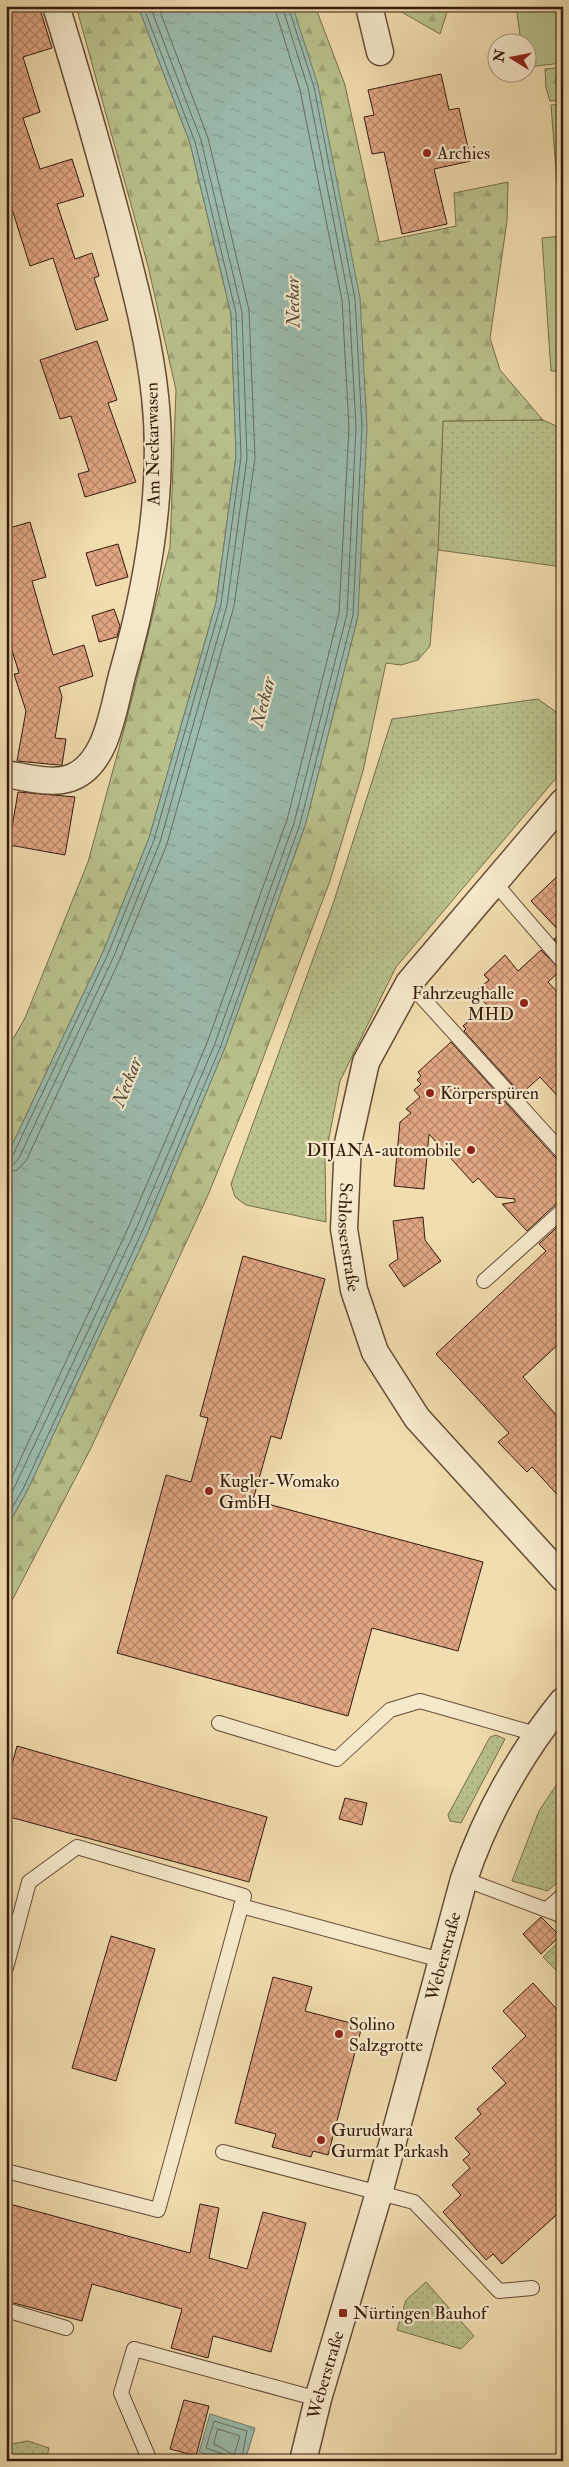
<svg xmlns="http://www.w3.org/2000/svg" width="569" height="2467" font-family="'IM FELL Double Pica',serif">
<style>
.grass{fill:url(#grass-dots);stroke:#776e4c}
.forest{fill:url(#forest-firs);stroke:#776e4c}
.garden{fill:#b9c18c;stroke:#776e4c}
.water{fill:url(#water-ripples);stroke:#727b6d}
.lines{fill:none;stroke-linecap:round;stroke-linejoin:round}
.shore{stroke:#686b5d;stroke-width:1}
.building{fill:url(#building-cross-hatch);stroke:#351b0d}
.lane-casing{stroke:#644c36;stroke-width:16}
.street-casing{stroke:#644c36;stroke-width:29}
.lane{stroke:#f6e9cb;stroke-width:14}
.street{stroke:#f6e9cb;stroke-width:26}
.poi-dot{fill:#8f2418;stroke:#f6e9cb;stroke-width:2}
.labels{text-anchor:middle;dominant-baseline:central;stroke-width:4.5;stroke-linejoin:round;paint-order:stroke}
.poi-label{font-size:18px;fill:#351b0d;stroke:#f6e9cb;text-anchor:start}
.street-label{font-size:18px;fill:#351b0d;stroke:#f6e9cb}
.water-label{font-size:19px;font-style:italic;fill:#544b3d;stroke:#f6e9cb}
</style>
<defs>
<pattern id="grass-dots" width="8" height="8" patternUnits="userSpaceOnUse" patternTransform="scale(1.25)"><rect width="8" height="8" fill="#b9c18c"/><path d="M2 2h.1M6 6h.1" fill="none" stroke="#a0a578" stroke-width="1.8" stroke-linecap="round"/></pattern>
<pattern id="forest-firs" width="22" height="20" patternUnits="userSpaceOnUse" patternTransform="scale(1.25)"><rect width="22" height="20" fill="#b9c18c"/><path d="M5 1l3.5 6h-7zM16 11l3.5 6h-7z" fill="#a0a578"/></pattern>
<pattern id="water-ripples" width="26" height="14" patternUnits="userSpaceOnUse" patternTransform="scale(1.25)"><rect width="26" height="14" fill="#9bbbad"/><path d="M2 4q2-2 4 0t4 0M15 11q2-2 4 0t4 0" fill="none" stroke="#86a094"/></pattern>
<pattern id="building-cross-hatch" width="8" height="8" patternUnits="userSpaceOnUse" patternTransform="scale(1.25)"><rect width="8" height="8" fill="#e1a683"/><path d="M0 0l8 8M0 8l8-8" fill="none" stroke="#b7866a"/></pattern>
</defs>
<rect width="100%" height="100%" fill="#f1ddaf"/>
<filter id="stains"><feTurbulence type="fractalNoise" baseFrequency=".004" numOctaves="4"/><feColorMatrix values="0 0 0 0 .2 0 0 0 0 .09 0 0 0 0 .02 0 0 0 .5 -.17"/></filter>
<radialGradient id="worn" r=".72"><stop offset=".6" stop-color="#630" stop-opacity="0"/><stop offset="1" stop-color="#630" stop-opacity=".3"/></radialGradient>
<g class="grass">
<path d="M543,420l20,9v138l-125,-17 5,-129z"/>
<path d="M538,699l25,18v53l-167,197 -56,114 -15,77 1,64 -80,-17 -11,-8 -4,-13 102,-280 59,-185z"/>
<path d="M496,1735l9,4 -44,84 -11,-2 -2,-6 42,-78z"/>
<path d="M563,1775v73l-7,7 7,8v14l-15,14 -36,-10 27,-70z"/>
<path d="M563,1938v39l-20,-20z"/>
<path d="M426,2282l48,54 -13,13 -64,-19 9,-30z"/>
<path d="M28,2441l21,7 -3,13h-40v-16z"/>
</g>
<g class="forest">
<path d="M76,6h62l52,137 41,171 5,142 -20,147 -67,235 -46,114 -97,206v-107l19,-33 63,-156 38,-140 44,-175 6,-157 -28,-124z"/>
<path d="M292,6h23l30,79 34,157 77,-16 -2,-33 54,-11 -1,39 -17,117 10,32 43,50 -100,1 -5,129 -8,96 -12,14 -17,5 -15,-2 -23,108 -33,110 -79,209 -43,105 -117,253 -85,164v-83l21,-38 120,-257 77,-184 81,-224 53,-210z"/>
<path d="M391,6h58l-9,28z"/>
<path d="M563,67v33l-13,1 -4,-13 -1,-19z"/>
</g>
<g class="garden">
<path d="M516,6h47v57l-36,4 -1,-25h-5z"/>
<path d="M563,104v267h-12l-9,-133 19,-2 -10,-131z"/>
</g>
<g class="water">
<path d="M138,6h154l2,5 24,74 42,213 7,129 -9,189 -53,210 -81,224 -77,184 -120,257 -21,38v-371l97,-206 46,-114 67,-235 20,-147 -5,-142 -41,-171z"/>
<path d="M210,2414l45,14 -10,33h-17l-29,-9z"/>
</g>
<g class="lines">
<g class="shore">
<path d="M6,1159l7,-4 95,-201 46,-114 67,-236 20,-147 -5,-144 -41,-171 -52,-136"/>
<path d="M6,1165l8,-1 5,-6 95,-202 46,-114 67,-237 20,-147 -5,-146 -41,-172 -51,-134"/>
<path d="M6,1173l11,-3 9,-9 94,-202 47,-115 67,-238 21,-148 -6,-148 -41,-172 -50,-132"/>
<path d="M6,1490l123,-264 78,-183 80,-223 52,-207 10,-185 -7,-128 -42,-210 -26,-84"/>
<path d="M6,1505l130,-276 78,-183 80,-223 53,-209 9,-187 -7,-127 -41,-212 -26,-82"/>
<path d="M6,1518l17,-29 119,-257 78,-184 80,-224 53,-209 9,-188 -7,-128 -41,-212 -26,-81"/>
<path d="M218,2429l22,7 -6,19 -20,-11z"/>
<path d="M226,2461l-3,-7 -17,-6 8,-27 33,10 -6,30"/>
</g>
</g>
<g class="building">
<path d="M6,6h33l13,42 -29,9 17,55 -17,6 17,51 32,-10 12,37 -27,8 18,55 17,-6 7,23 -5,2 14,42 -32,10 -23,-72 -23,8 -24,-76v-170h2z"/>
<path d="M441,74l8,36 10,-2 12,53 -37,8 13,55 -45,10 -18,-82 -12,2 -8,-37 10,-2 -6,-25z"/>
<path d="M97,341l20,59 -9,3 28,79 -51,15 -7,-23 11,-3 -18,-55 -11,3 -20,-59z"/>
<path d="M30,522l16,55 -14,4 21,74 31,-10 9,31 -34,11 3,10 -7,41 11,1 -4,26h-4l-41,-4 9,-50 -12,-37 5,-1 -13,-42v-102z"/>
<path d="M118,544l10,33 -32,9 -10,-33z"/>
<path d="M114,609l6,17 -3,11 -18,5 -7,-26z"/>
<path d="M18,792l57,5 -10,58 -56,-10z"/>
<path d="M563,871v77l-9,-9 7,-6 -30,-32z"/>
<path d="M541,950l20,20 -13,12 15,16v104l-23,-25 -19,17 -57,-63 2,-2 -3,-3 24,-21 -12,-13 14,-12 -5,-5 21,-20 13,16z"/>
<path d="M451,1042l112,124v35l-6,2 -30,28 -25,-27 13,-2v-3l-19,-2 -18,-19 -5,5 -44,-49 -5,55 -30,-3 6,-64 11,-9 -5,-4 14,-12 -6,-7 7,-6 -4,-4 4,-4 -3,-4z"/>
<path d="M423,1217l2,23 16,21 -37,26 -15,-22 9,-6 -5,-38z"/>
<path d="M563,1222v118l-40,37 40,46v78l-31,-34 -5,5 -29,-30 11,-9 -73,-79 110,-103 -7,-7z"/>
<path d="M243,1256l82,23 -44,160 -10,-3 -18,64 230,62 -25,89 -86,-23 -24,88 -231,-63 49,-178 25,7 17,-64 -8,-2z"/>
<path d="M17,1746l250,71 -18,65 -243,-66v-30z"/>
<path d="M345,1798l22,5 -5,22 -23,-6z"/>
<path d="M541,1917l19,19 -19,18 -18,-20z"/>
<path d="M111,1936l44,13 -39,132 -44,-13z"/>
<path d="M273,1977l39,10 -7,24 57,15 -34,129 -15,-4 -2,6 -39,-10 4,-13 -41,-11z"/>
<path d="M533,1983l30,33v193l-61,55 -9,-10 -7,6 -43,-48 18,-17 -9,-10 18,-17 -7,-8 7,-6 -15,-16 26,-24 -4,-5 29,-26 -14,-15 34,-32 -23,-25z"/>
<path d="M6,2203l184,50 10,-49 19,4 -10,50 38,11 16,-57 43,11 -35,129 -58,-16 -5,22 -37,-10 11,-39 -90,-25 -10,37 -76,-20z"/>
<path d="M184,2400l25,6 -13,50 -26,-7z"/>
</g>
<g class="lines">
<defs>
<g id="lane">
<path d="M494,882l69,80"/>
<path d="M409,983l154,170"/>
<path d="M484,1281l79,-71"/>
<path d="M219,1723l118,36 53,-49 30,-9 116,33"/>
<path d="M464,1879l99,37"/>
<path d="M241,1906l200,54"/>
<path d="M547,1909l16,-14"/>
<path d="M6,1968l23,-86 48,-35 167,49 -86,314 -152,-39"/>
<path d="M223,2152l191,50 85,89 33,-3"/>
<path d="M6,2310l60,18"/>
<path d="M150,2461l-29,-68 13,-44 184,50"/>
</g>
<g id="street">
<path d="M369,6l11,46"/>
<path d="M6,774c19,3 43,10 61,5 41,-11 46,-72 56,-107 25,-88 42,-184 32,-276 -6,-57 -21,-112 -35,-167 -20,-75 -41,-149 -64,-223"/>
<path id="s1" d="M563,802l-154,181 -43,79 -18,81 -4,86 10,61 21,62 42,66 146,160"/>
<path id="s2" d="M303,2461l15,-62 61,-206 85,-314c22,-64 56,-125 99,-178"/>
</g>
</defs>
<use href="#lane" class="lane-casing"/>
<use href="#street" class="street-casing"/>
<use href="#lane" class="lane"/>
<use href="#street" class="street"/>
</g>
<g class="poi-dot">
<circle cx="427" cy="153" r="5"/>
<circle cx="524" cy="1003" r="5"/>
<circle cx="430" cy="1093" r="5"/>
<circle cx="471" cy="1150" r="5"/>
<circle cx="209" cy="1491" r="5"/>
<circle cx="339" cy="2034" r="5"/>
<circle cx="321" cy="2140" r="5"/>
<rect x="338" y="2308" width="10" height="10" rx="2.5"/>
</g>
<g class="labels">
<g class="poi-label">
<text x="437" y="153">Archies</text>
<text x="514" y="993" text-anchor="end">Fahrzeughalle<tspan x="514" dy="21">MHD</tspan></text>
<text x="440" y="1093">Körperspüren</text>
<text x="461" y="1150" text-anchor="end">DIJANA-automobile</text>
<text x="219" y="1481">Kugler-Womako<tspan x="219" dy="21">GmbH</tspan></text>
<text x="349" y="2024">Solino<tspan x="349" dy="21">Salzgrotte</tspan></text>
<text x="331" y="2130">Gurudwara<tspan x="331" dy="21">Gurmat Parkash</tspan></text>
<text x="353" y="2313">Nürtingen Bauhof</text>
</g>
<g class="street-label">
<text transform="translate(153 444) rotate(-91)">Am Neckarwasen</text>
<text stroke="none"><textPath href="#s1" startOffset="505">Schlosserstraße</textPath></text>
<text stroke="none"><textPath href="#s2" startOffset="524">Weberstraße</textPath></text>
<text stroke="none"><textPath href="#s2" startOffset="89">Weberstraße</textPath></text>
</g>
<g class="water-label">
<text transform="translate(293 302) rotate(-91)">Neckar</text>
<text transform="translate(263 702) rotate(-75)">Neckar</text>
<text transform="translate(127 1082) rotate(-68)">Neckar</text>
</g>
</g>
<rect width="569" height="2467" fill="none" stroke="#f1ddaf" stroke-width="25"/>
<rect x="8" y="8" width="554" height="2452" fill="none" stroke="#351b0d" stroke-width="2.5"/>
<rect x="12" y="12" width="544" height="2442" fill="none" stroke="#351b0d"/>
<g transform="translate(512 58) rotate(280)"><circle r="24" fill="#f6e9cb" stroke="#a9977f"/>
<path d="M0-4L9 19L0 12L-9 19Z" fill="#8f2418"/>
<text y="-8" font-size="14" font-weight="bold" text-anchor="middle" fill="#351b0d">N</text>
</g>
<rect width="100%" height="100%" filter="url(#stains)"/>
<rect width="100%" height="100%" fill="url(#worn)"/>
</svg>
